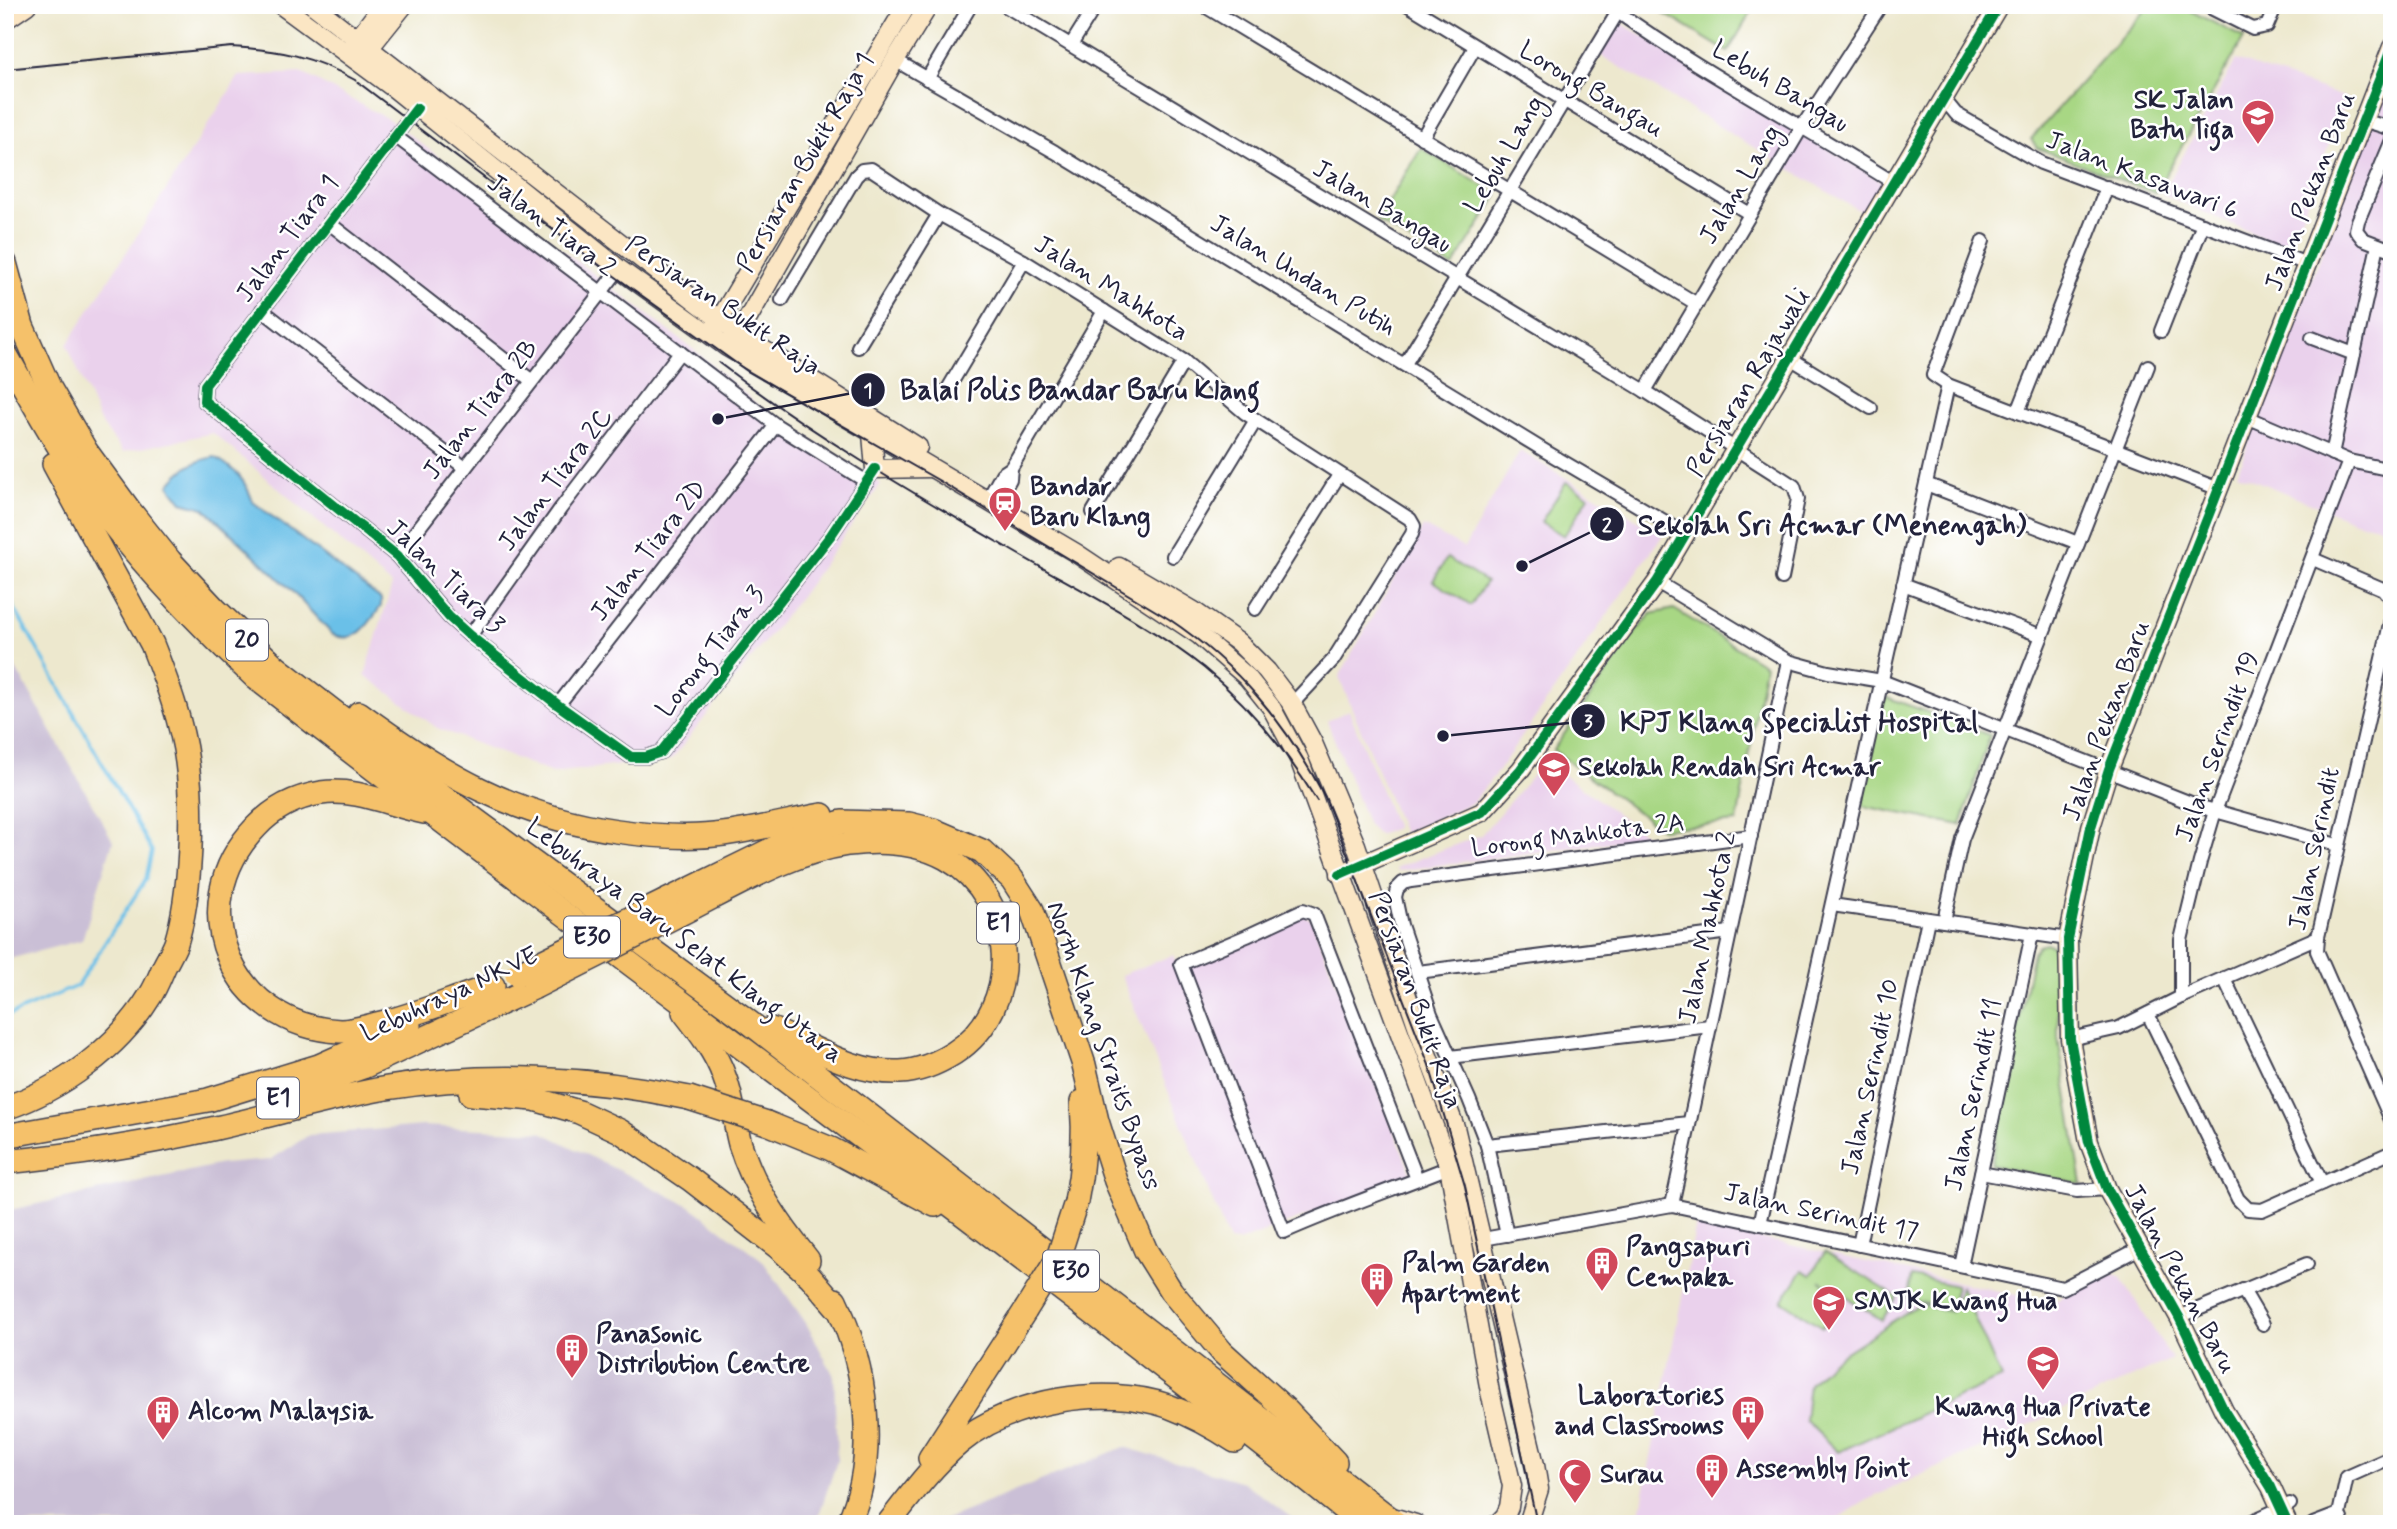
<svg xmlns="http://www.w3.org/2000/svg" width="2397" height="1529" font-family="Mynerve,sans-serif">
<style>
.built{fill:#ead1ec}
.industrial{fill:#cabfd6}
.green{fill:#a8d784;stroke:#657c60;stroke-width:2}
.water{fill:#6bc0e8;stroke:#467192;stroke-width:2}
.lines{fill:none;stroke-linecap:round;stroke-linejoin:round}
.stream{stroke:#6bc0e8;stroke-width:3.5}
.street-casing{stroke:#404051;stroke-width:16}
.secondary-casing{stroke:#404051;stroke-width:21}
.highway-casing{stroke:#404051;stroke-width:26}
.street{stroke:#fff;stroke-width:12}
.secondary{stroke:#fbe6c4;stroke-width:18}
.highway{stroke:#f5c16b;stroke-width:23}
.tram{stroke:#22223b;stroke-width:2}
.highway-bridge-casing{stroke:#404051;stroke-width:26;stroke-linecap:butt}
.highway-bridge{stroke:#f5c16b;stroke-width:23}
.cycleway-casing{stroke:#fff;stroke-width:15}
.cycleway{stroke:#00873e;stroke-width:10}
.labels{text-anchor:middle;dominant-baseline:central;stroke-width:5;stroke-linejoin:round;paint-order:stroke}
.shield{fill:#fff;stroke:#646476;stroke-width:2}
.shield-label{font-size:24px;font-weight:bold;fill:#22223b}
.street-label{font-size:26px;fill:#22223b;stroke:#fff}
.poi-label{font-size:26px;font-weight:bold;fill:#22223b;stroke:#fff;text-anchor:start}
.leader{fill:none;stroke:#22223b;stroke-width:2.5}
.callout-dot{fill:#22223b;stroke:#fff;stroke-width:2.5}
.mark-label{font-size:21px;text-anchor:middle;font-weight:bold;fill:#fff}
.callout-label{font-size:28px;text-anchor:middle;font-weight:bold;fill:#22223b;stroke:#fff;stroke-width:5;stroke-linejoin:round;paint-order:stroke}
</style>
<rect width="100%" height="100%" fill="#fff"/>
<filter id="ink" filterUnits="userSpaceOnUse"><feTurbulence type="fractalNoise" baseFrequency=".0143" numOctaves="2"/><feDisplacementMap in="SourceGraphic" scale="14" xChannelSelector="R" yChannelSelector="G"/><feConvolveMatrix kernelMatrix="1 2 1 2 8 2 1 2 1" color-interpolation-filters="sRGB"/></filter>
<filter id="wash" filterUnits="userSpaceOnUse"><feTurbulence type="fractalNoise" baseFrequency=".00686" numOctaves="4" result="noise"/><feDisplacementMap in="SourceGraphic" scale="28" xChannelSelector="R" yChannelSelector="G"/><feGaussianBlur stdDeviation="1.57" result="paint"/><feColorMatrix in="noise" values="0 0 0 0 0 0 0 0 0 0 0 0 0 0 0 0 0 1.4 0 .05"/><feComposite in="paint" operator="in"/></filter>
<g filter="url(#wash)">
<rect width="100%" height="100%" fill="#ede8ce"/>
<g class="built">
<path d="M1618,21l268,163 -18,32 -270,-162z"/>
<path d="M2236,60l111,38 -58,151 -127,-55z"/>
<path d="M2392,71v458l-38,-8 -117,-48z"/>
<path d="M302,73l88,47 303,229 74,64 114,71 -81,113 -128,162 -120,14 -115,-45 -72,-53 27,-90 -179,-152 -90,19 -23,-30 -33,-77 172,-269z"/>
<path d="M1520,451l143,84 -165,236 -26,32 -69,30 -64,-156 84,-151 41,22z"/>
<path d="M1349,710l47,118 -18,7 -10,-10 -41,-104z"/>
<path d="M1545,761l104,76 -252,34 -2,-3 86,-33z"/>
<path d="M1303,915l8,3 101,258 -174,66 -9,-1 -108,-266 52,-20 5,13z"/>
<path d="M1696,1224l356,79 55,-31 13,4 52,83 -303,140 -40,25h-191z"/>
</g>
<g class="industrial">
<path d="M5,649l108,192 -31,99 -77,20z"/>
<path d="M423,1126l118,6 149,74 72,54 44,63 28,53 3,85 -21,63h-811v-313l217,-47 48,-4 39,-25z"/>
<path d="M1124,1447l119,35 57,42h-366z"/>
</g>
<g class="green">
<path d="M1650,5h105l-27,47z"/>
<path d="M2150,5h29l65,33 -89,155 -118,-45 -6,-9z"/>
<path d="M1421,148l77,47 -45,72 -76,-46z"/>
<path d="M1566,482l23,14 -25,40 -23,-14z"/>
<path d="M1447,558l39,24 -15,23 -38,-24z"/>
<path d="M1674,609l91,56 -28,157 -76,7 -108,-79 81,-116 17,-20z"/>
<path d="M1883,696l107,39 -29,90 -99,-19z"/>
<path d="M2046,943l8,3 4,7v85l24,146 -91,-19 42,-213 6,-7z"/>
<path d="M1825,1252l72,45 -15,23 -62,-40 23,17 -21,30 -40,-26 21,-31 8,5z"/>
<path d="M1912,1276l44,10 -6,23 -43,-10z"/>
<path d="M1961,1287l40,91 -163,74 -33,-32 4,-36 23,-23 87,-57 32,8z"/>
</g>
<path class="water" d="M215,457c21,13 30,22 38,45l128,97v7c-12,18 -25,40 -49,28l-43,-46 -85,-80 -22,-6 -13,-17c12,-16 26,-25 46,-28z"/>
<g class="lines">
<path class="stream" d="M5,592l147,259 -6,28 -69,107 -72,31"/>
</g>
</g>
<g filter="url(#ink)">
<g class="lines">
<defs>
<g id="street">
<path d="M1004,5l641,386 149,95 4,13 -16,79"/>
<path d="M1203,5l494,299"/>
<path d="M1408,5l342,209"/>
<path d="M1608,5c91,66 191,118 286,178"/>
<path d="M2205,5l48,24 14,-3 9,-21"/>
<path d="M1071,45l25,-40"/>
<path d="M895,60l160,92 490,299 141,83"/>
<path d="M927,79l44,-74"/>
<path d="M1945,97l2,6 9,11 85,49 266,101"/>
<path d="M417,108l-212,277 -1,16 193,155 52,61 21,19 88,69 73,52h15l15,-5 170,-217 44,-66"/>
<path d="M2363,120l29,9"/>
<path d="M395,136l381,289 91,57"/>
<path d="M1422,138l53,-91"/>
<path d="M2392,140l-34,81 -2,9 7,9 29,11"/>
<path d="M329,223l203,158"/>
<path d="M1983,241l-50,134 15,10 271,104"/>
<path d="M782,300l74,-124 6,-6 9,-1 68,45 85,47 160,100 61,52 165,106 4,7 -2,8 -79,126 -41,44"/>
<path d="M262,310l203,158"/>
<path d="M2161,331l42,-107"/>
<path d="M2312,338l42,16"/>
<path d="M858,347l81,-133"/>
<path d="M1790,358l81,50"/>
<path d="M1405,364l217,-359"/>
<path d="M1645,391l157,-264 79,-122"/>
<path d="M946,392l78,-131"/>
<path d="M2018,412l89,-225"/>
<path d="M2247,417l102,44 43,9"/>
<path d="M2332,454l46,-209"/>
<path d="M1926,484l152,59"/>
<path d="M992,492l10,-18 9,-6"/>
<path d="M1000,497l10,-18 1,-11 93,-157"/>
<path d="M1093,512l91,-151"/>
<path d="M397,556l222,-287"/>
<path d="M1173,556l83,-136"/>
<path d="M2313,559l70,30 7,9 2,10"/>
<path d="M1657,582l131,79 40,11 54,9 319,126 136,38"/>
<path d="M1903,584l139,52"/>
<path d="M1255,609l84,-134"/>
<path d="M2392,615l-74,322 -1,14 75,171"/>
<path d="M470,636l91,-128 119,-156"/>
<path d="M558,705l218,-280"/>
<path d="M1832,905l236,34"/>
<path d="M1944,921l18,-82 186,-473"/>
<path d="M1418,972l312,-40"/>
<path d="M2224,978l98,205"/>
<path d="M2181,997v-57l19,-78 15,-51 134,-350"/>
<path d="M2148,1014l90,185 10,10 14,1 130,-58"/>
<path d="M2070,1039l49,-11 62,-31 137,-60"/>
<path d="M1450,1057l260,-31"/>
<path d="M1487,1145l202,-22"/>
<path d="M1981,1173l96,18 30,-2"/>
<path d="M1417,1179l-103,-265 -11,-4 -56,26 -66,28 103,268c54,-24 110,-43 165,-65"/>
<path d="M1672,1205l116,-544"/>
<path d="M1760,1224l188,-839"/>
<path d="M1507,1235l-20,-90 -18,-46 -38,-85 -30,-89 -6,-28 2,-8 6,-6 8,-2 340,-45"/>
<path d="M1483,1239l189,-34 391,83 77,-40"/>
<path d="M1859,1245l69,-326"/>
<path d="M1961,1266l71,-332"/>
<path d="M2243,1290l20,34"/>
<path d="M2179,1317l128,-53"/>
<path d="M2246,1524l44,-20"/>
<path d="M2313,1524l26,-10"/>
<path d="M2343,1524l-4,-10 8,-37 45,-20"/>
</g>
<g id="secondary">
<path d="M281,5l114,84 224,180 108,78 349,206 123,82 48,42 24,30 28,52 150,408 41,225 22,94 -3,21 -4,9 -8,8"/>
<path d="M313,5l424,328 181,114"/>
<path d="M5,20l22,-15"/>
<path d="M351,47l32,-42"/>
<path d="M363,56l41,-51"/>
<path d="M714,329l193,-324"/>
<path d="M731,343l16,-23 148,-260 34,-55"/>
<path d="M872,434l3,35 56,-1"/>
<path d="M1119,567l75,44 44,31 29,29 25,33 21,39 43,102 67,198 32,84 80,338 4,24 -11,35"/>
<path d="M1340,874l142,-62 39,-43 136,-187 342,-577"/>
<path d="M1386,1515l30,9"/>
<path d="M2288,1524l-17,-37 -47,-76 -45,-94 -72,-128 -18,-47 -19,-103 -2,-100 23,-112 18,-58 283,-722"/>
</g>
<g id="highway">
<path d="M5,263l17,63 27,61 37,64 44,60 40,50 45,48 61,58 156,121 313,231 652,505"/>
<path d="M5,353c24,42 47,85 74,125 50,74 112,139 177,200 366,286 744,555 1106,846"/>
<path d="M359,713c83,61 154,103 258,118 35,5 70,8 106,3 33,-4 66,-13 99,-19"/>
<path d="M424,812c-35,-7 -66,-24 -103,-19 -25,4 -48,16 -65,34 -77,80 -24,199 84,204 12,0 25,-4 37,-7 40,-9 77,-26 116,-38"/>
<path d="M666,901l137,-67 39,-12 67,2 24,6 49,21 30,28 20,31 52,155 13,56 19,60 30,70 25,40 51,61 63,57 50,53"/>
<path d="M678,915c54,-27 110,-62 170,-71 33,-4 69,-2 98,14 72,40 78,150 8,195 -16,10 -34,18 -54,19 -47,2 -87,-26 -129,-43"/>
<path d="M684,1012c15,19 32,41 40,64 9,22 10,46 16,68 13,43 40,81 68,116"/>
<path d="M471,1094l63,5 45,13 41,19 70,48 89,69 31,28 31,36"/>
<path d="M269,1100l94,-33 170,-79"/>
<path d="M5,1108c57,-19 114,-61 145,-112 6,-9 10,-20 14,-29 4,-8 9,-16 12,-24 15,-49 18,-131 11,-181 -5,-40 -20,-80 -35,-118l-98,-180"/>
<path d="M767,1123l64,26 104,56"/>
<path d="M5,1136l203,-36 111,-34 90,-40"/>
<path d="M5,1162c71,-7 141,-18 211,-34 57,-13 113,-30 171,-40 99,-16 204,-11 302,10"/>
<path d="M1076,1202c7,-34 9,-65 6,-100"/>
<path d="M835,1300c31,65 45,156 13,224"/>
<path d="M930,1458l95,-147"/>
<path d="M888,1524c22,-28 44,-58 71,-81 52,-43 145,-59 209,-37 24,9 46,21 67,35"/>
</g>
</defs>
<use href="#street" class="street-casing"/>
<use href="#secondary" class="secondary-casing"/>
<use href="#highway" class="highway-casing"/>
<use href="#street" class="street"/>
<use href="#secondary" class="secondary"/>
<use href="#highway" class="highway"/>
<g class="tram">
<path d="M5,69l227,-22c49,3 80,9 123,33l247,187 145,104 191,109 231,139c70,47 116,103 156,178l104,268 36,121 72,338"/>
<path d="M719,363c90,69 187,126 285,183 64,38 143,76 200,122 45,37 83,84 113,133"/>
</g>
<defs>
<g id="highway-bridge">
<path d="M517,974l149,-73"/>
<path d="M533,988l145,-73"/>
<path d="M689,1098l78,25"/>
<path d="M1025,1311l33,-53 18,-56"/>
</g>
</defs>
<use href="#highway-bridge" class="highway-bridge-casing"/>
<use href="#highway-bridge" class="highway-bridge"/>
<defs>
<g id="cycleway">
<path d="M417,108l-212,277 -1,16 193,155 52,61 21,19 88,69 73,52h15l15,-5 170,-217 44,-66"/>
<path d="M1340,874l142,-62 39,-43 136,-187 342,-577"/>
<path d="M2288,1524l-17,-37 -47,-76 -45,-94 -72,-128 -18,-47 -19,-103 -2,-100 23,-112 18,-58 283,-722"/>
</g>
</defs>
<use href="#cycleway" class="cycleway-casing"/>
<use href="#cycleway" class="cycleway"/>
</g>
</g>
<defs>
<symbol id="school-pin" viewBox="-11 -11 22 30"><path d="M0 17L-7.5 6A9.5 9.5 0 1 1 7.5 6Z" fill="#d1495b" stroke="#fff"/><path d="M0-5L7-2L0 1L-7-2ZM-4 1L0 2.5L4 1V4Q0 6-4 4Z" fill="#fff"/></symbol>
<symbol id="station-pin" viewBox="-11 -11 22 30"><path d="M0 17L-7.5 6A9.5 9.5 0 1 1 7.5 6Z" fill="#d1495b" stroke="#fff"/><path d="M-3-6H3Q5-6 5-4V2Q5 4 3 4L4.5 6H3L1.5 4h-3L-3 6H-4.5L-3 4Q-5 4-5 2V-4Q-5-6-3-6ZM-3.5-4v3h7v-3ZM-3.5 1v1.5H-2V1ZM2 1v1.5H3.5V1Z" fill="#fff"/></symbol>
<symbol id="building-pin" viewBox="-11 -11 22 30"><path d="M0 17L-7.5 6A9.5 9.5 0 1 1 7.5 6Z" fill="#d1495b" stroke="#fff"/><path d="M-4-6H4V6H1V3H-1V6H-4ZM-2.5-4.3h1.7v1.8h-1.7ZM.8-4.3h1.7v1.8H.8ZM-2.5-1h1.7V.8h-1.7ZM.8-1h1.7V.8H.8Z" fill="#fff"/></symbol>
<symbol id="mosque-pin" viewBox="-11 -11 22 30"><path d="M0 17L-7.5 6A9.5 9.5 0 1 1 7.5 6Z" fill="#d1495b" stroke="#fff"/><path d="M3.5-4.9A6 6 0 1 0 3.5 4.9A5 5 0 1 1 3.5-4.9Z" fill="#fff"/></symbol>
</defs>
<g fill-rule="evenodd">
<use href="#school-pin" x="2239" y="97" width="38" height="52"/>
<use href="#station-pin" x="986" y="484" width="38" height="52"/>
<use href="#school-pin" x="1535" y="749" width="38" height="52"/>
<use href="#building-pin" x="1583" y="1244" width="38" height="52"/>
<use href="#building-pin" x="1358" y="1260" width="38" height="52"/>
<use href="#school-pin" x="1810" y="1283" width="38" height="52"/>
<use href="#building-pin" x="553" y="1331" width="38" height="52"/>
<use href="#school-pin" x="2024" y="1343" width="38" height="52"/>
<use href="#building-pin" x="144" y="1393" width="38" height="52"/>
<use href="#building-pin" x="1729" y="1393" width="38" height="52"/>
<use href="#building-pin" x="1693" y="1451" width="38" height="52"/>
<use href="#mosque-pin" x="1556" y="1456" width="38" height="52"/>
</g>
<g class="labels">
<g class="shield">
<rect x="226" y="619.5" width="42" height="41" rx="5"/>
<rect x="977" y="902.5" width="42" height="41" rx="5"/>
<rect x="564" y="916.5" width="56" height="41" rx="5"/>
<rect x="257" y="1077.5" width="42" height="41" rx="5"/>
<rect x="1043" y="1250.5" width="56" height="41" rx="5"/>
</g>
<g class="shield-label">
<text x="247" y="640">20</text>
<text x="998" y="923">E1</text>
<text x="592" y="937">E30</text>
<text x="278" y="1098">E1</text>
<text x="1071" y="1271">E30</text>
</g>
<g class="street-label">
<text transform="translate(1780 87) rotate(31)">Lebuh Bangau</text>
<text transform="translate(1591 90) rotate(31)">Lorong Bangau</text>
<text transform="translate(1505 155) rotate(-59)">Lebuh Lang</text>
<text transform="translate(806 163) rotate(-60)">Persiaran Bukit Raja 1</text>
<text transform="translate(2142 176) rotate(21)">Jalan Kasawari 6</text>
<text transform="translate(1741 185) rotate(-59)">Jalan Lang</text>
<text transform="translate(2311 192) rotate(-69)">Jalan Pekan Baru</text>
<text transform="translate(1382 207) rotate(31)">Jalan Bangau</text>
<text transform="translate(551 226) rotate(37)">Jalan Tiara 2</text>
<text transform="translate(288 239) rotate(-53)">Jalan Tiara 1</text>
<text transform="translate(1303 276) rotate(31)">Jalan Undan Putih</text>
<text transform="translate(1111 289) rotate(32)">Jalan Mahkota</text>
<text transform="translate(723 306) rotate(34)">Persiaran Bukit Raja</text>
<text transform="translate(1749 383) rotate(-59)">Persiaran Rajawali</text>
<text transform="translate(481 410) rotate(-52)">Jalan Tiara 2B</text>
<text transform="translate(556 480) rotate(-53)">Jalan Tiara 2C</text>
<text transform="translate(649 551) rotate(-52)">Jalan Tiara 2D</text>
<text transform="translate(445 577) rotate(44)">Jalan Tiara 3</text>
<text transform="translate(711 652) rotate(-52)">Lorong Tiara 3</text>
<text transform="translate(2107 721) rotate(-70)">Jalan Pekan Baru</text>
<text transform="translate(2218 747) rotate(-70)">Jalan Serindit 19</text>
<text transform="translate(1578 836) rotate(-7)">Lorong Mahkota 2A</text>
<text transform="translate(2315 849) rotate(-78)">Jalan Serindit</text>
<text transform="translate(1708 928) rotate(-78)">Jalan Mahkota 2</text>
<text transform="translate(684 941) rotate(37)">Lebuhraya Baru Selat Klang Utara</text>
<text transform="translate(450 995) rotate(-25)">Lebuhraya NKVE</text>
<text transform="translate(1415 1000) rotate(70)">Persiaran Bukit Raja</text>
<text transform="translate(1103 1046) rotate(71)">North Klang Straits Bypass</text>
<text transform="translate(1871 1077) rotate(-78)">Jalan Serindit 10</text>
<text transform="translate(1974 1095) rotate(-78)">Jalan Serindit 11</text>
<text transform="translate(1821 1213) rotate(12)">Jalan Serindit 17</text>
<text transform="translate(2180 1279) rotate(62)">Jalan Pekan Baru</text>
</g>
<g class="poi-label">
<text x="2234" y="101" text-anchor="end">SK Jalan<tspan x="2234" dy="30">Batu Tiga</tspan></text>
<text x="1030" y="488">Bandar<tspan x="1030" dy="30">Baru Klang</tspan></text>
<text x="1578" y="768">Sekolah Rendah Sri Acmar</text>
<text x="1626" y="1248">Pangsapuri<tspan x="1626" dy="30">Cempaka</tspan></text>
<text x="1402" y="1264">Palm Garden<tspan x="1402" dy="30">Apartment</tspan></text>
<text x="1854" y="1302">SMJK Kwang Hua</text>
<text x="596" y="1335">Panasonic<tspan x="596" dy="30">Distribution Centre</tspan></text>
<text x="1724" y="1397" text-anchor="end">Laboratories<tspan x="1724" dy="30">and Classrooms</tspan></text>
<text x="2043" y="1408" text-anchor="middle">Kwang Hua Private<tspan x="2043" dy="30">High School</tspan></text>
<text x="188" y="1412">Alcom Malaysia</text>
<text x="1736" y="1470">Assembly Point</text>
<text x="1600" y="1475">Surau</text>
</g>
</g>
<path class="leader" d="M718 419L868 390M1522 566L1607 524M1443 736L1588 721"/>
<g class="callout-dot">
<circle cx="718" cy="419" r="7"/>
<circle cx="1522" cy="566" r="7"/>
<circle cx="1443" cy="736" r="7"/>
<circle cx="868" cy="390" r="18"/>
<circle cx="1607" cy="524" r="18"/>
<circle cx="1588" cy="721" r="18"/>
</g>
<g class="mark-label">
<text x="868" y="397">1</text>
<text x="1607" y="532">2</text>
<text x="1588" y="729">3</text>
</g>
<g class="callout-label">
<text x="1080" y="399">Balai Polis Bandar Baru Klang</text>
<text x="1832" y="534">Sekolah Sri Acmar (Menengah)</text>
<text x="1799" y="731">KPJ Klang Specialist Hospital</text>
</g>
<rect width="2397" height="1529" fill="none" stroke="#fff" stroke-width="28"/>
</svg>
